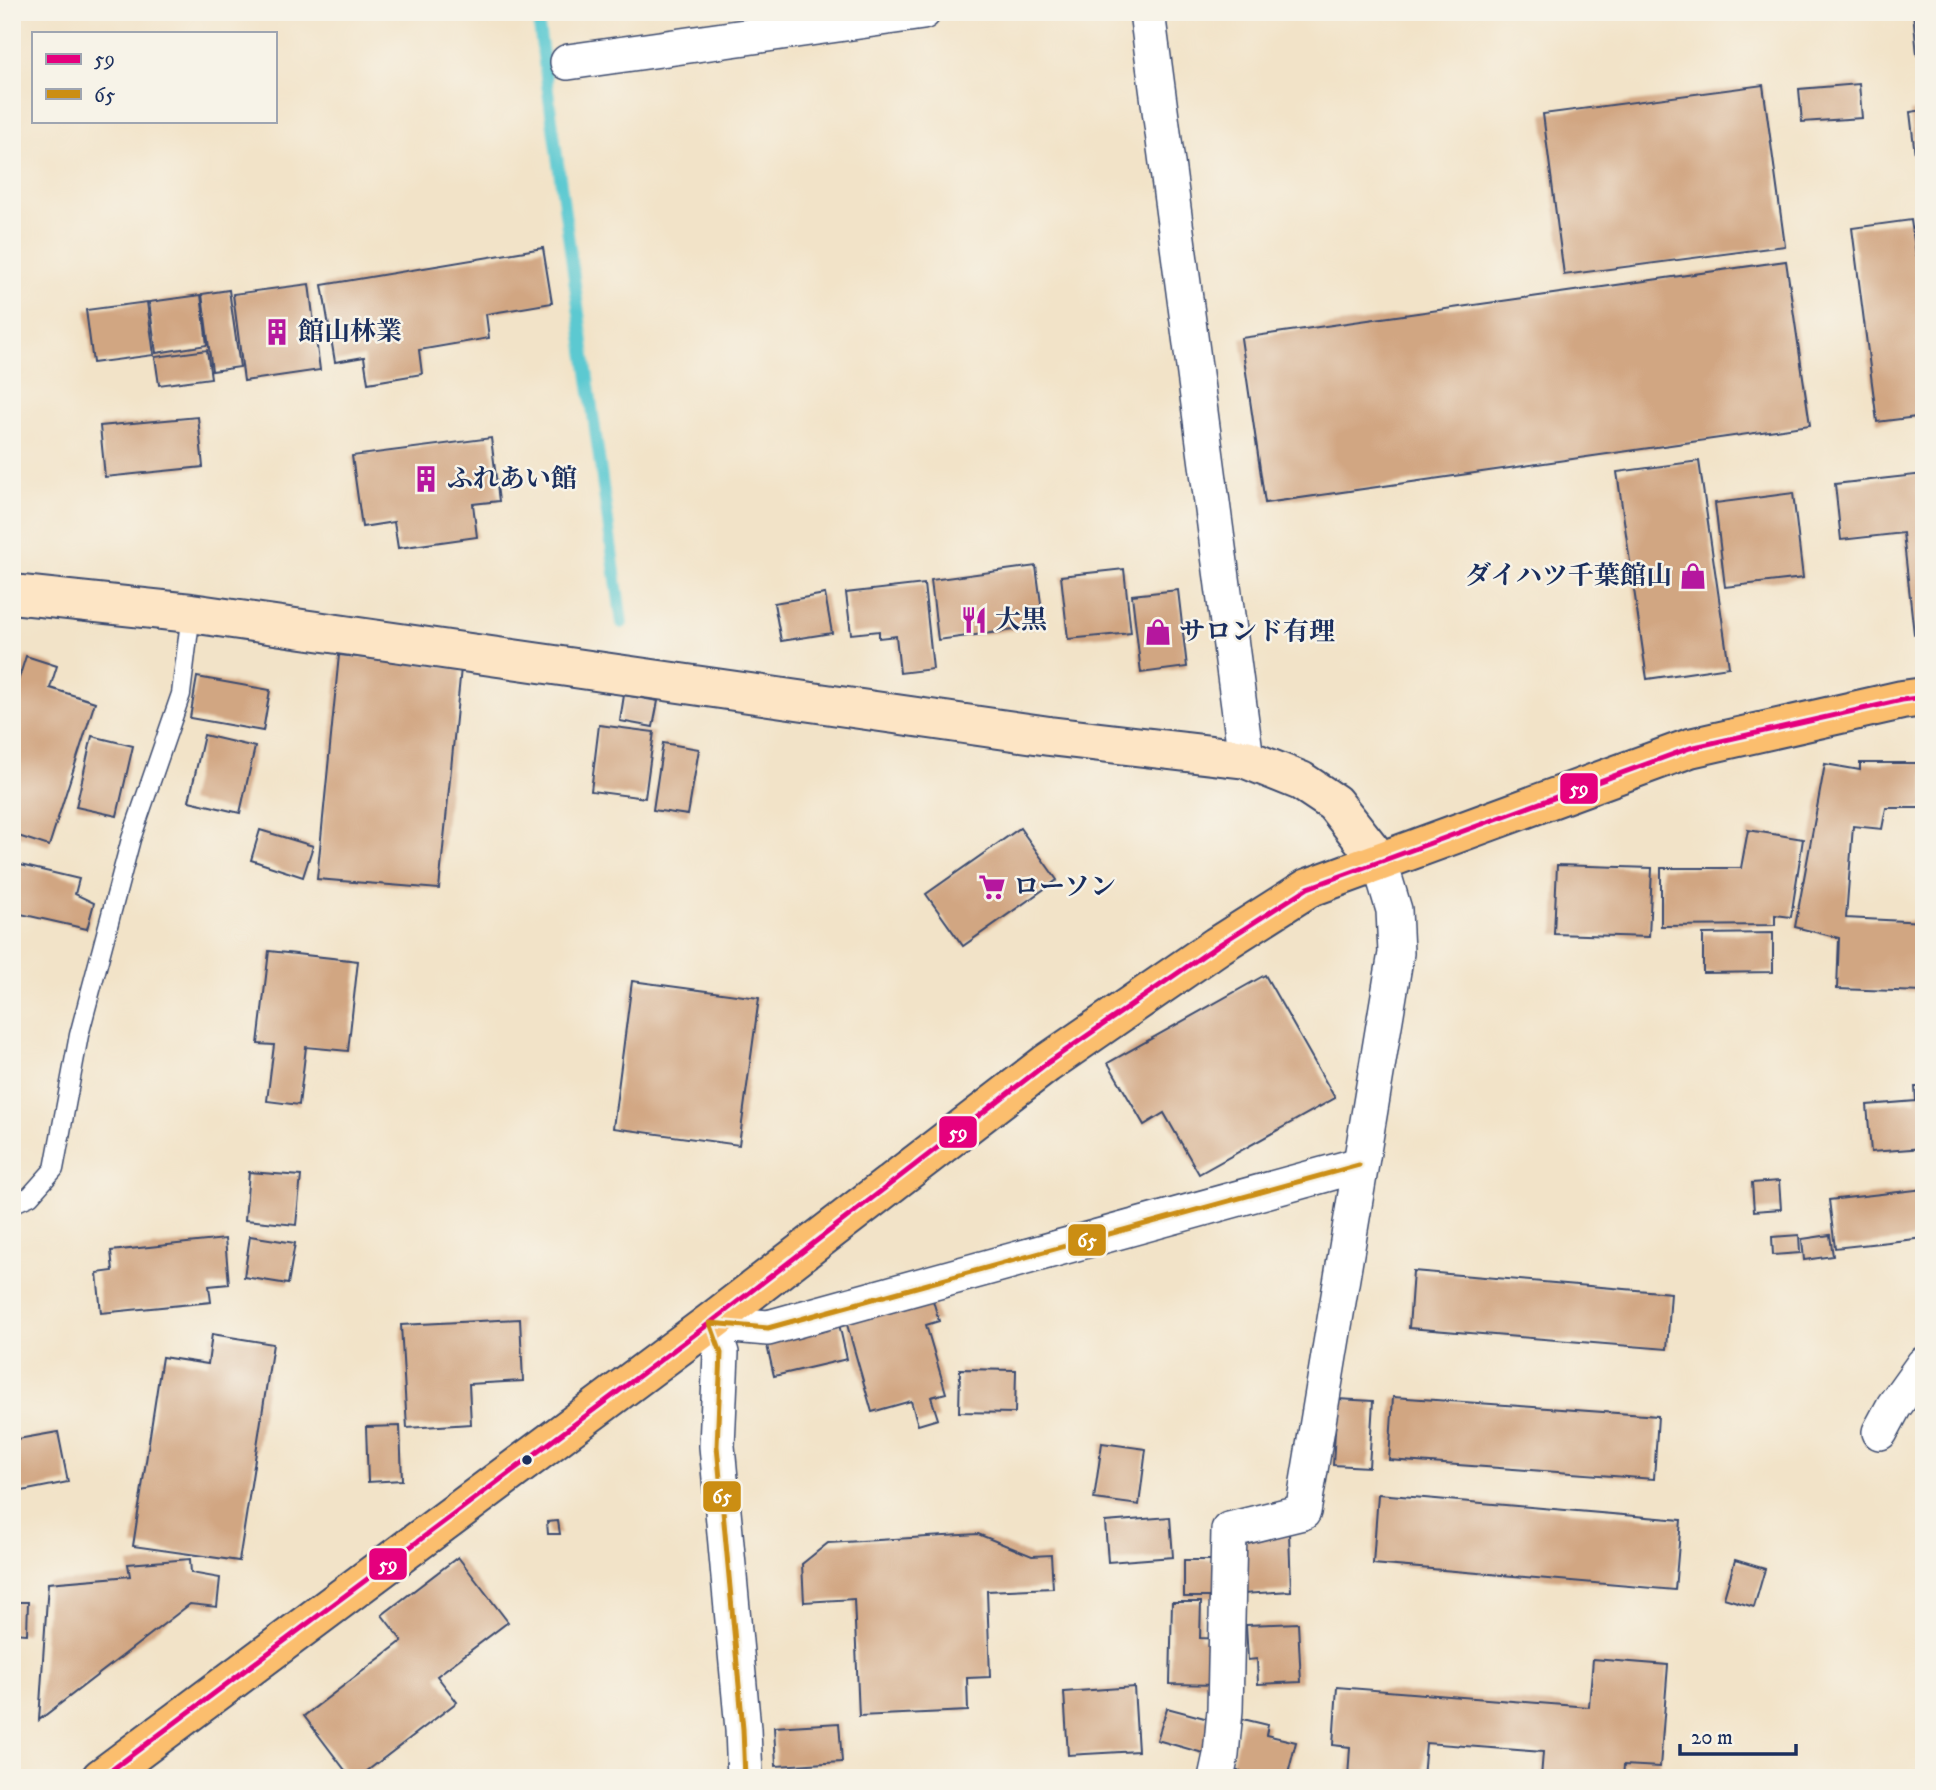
<svg xmlns="http://www.w3.org/2000/svg" width="1936" height="1790" font-family="'IM FELL DW Pica','Noto Serif JP',serif">
<style>
.lines{fill:none;stroke-linecap:round;stroke-linejoin:round}
.stream{stroke:#5cc9d1;stroke-width:12}
.building{fill:#d1a682}
.lane-casing{stroke:#3b4a6e;stroke-width:21}
.street-casing{stroke:#3b4a6e;stroke-width:38}
.secondary-casing{stroke:#3b4a6e;stroke-width:42}
.highway-casing{stroke:#3b4a6e;stroke-width:42}
.lane{stroke:#fff;stroke-width:18}
.street{stroke:#fff;stroke-width:35}
.secondary{stroke:#fde5c5;stroke-width:38}
.highway{stroke:#fbbe6e;stroke-width:38}
.bus-1-casing{stroke:#f7f3e8;stroke-width:10}
.bus-2-casing{stroke:#f7f3e8;stroke-width:10}
.bus-1{stroke:#e5007d;stroke-width:5}
.bus-2{stroke:#cb8e13;stroke-width:5}
.bus-dot{fill:#1b2f5e;stroke:#f7f3e8;stroke-width:2.5}
.labels{text-anchor:middle;dominant-baseline:central;stroke-width:5;stroke-linejoin:round;paint-order:stroke}
.poi-label{font-size:26px;font-weight:bold;fill:#1b2f5e;stroke:#f7f3e8;text-anchor:start}
.line-badge{stroke:#f7f3e8;stroke-width:2.5}
.badge-label{font-size:19px;text-anchor:middle;font-weight:bold;fill:#fff}
</style>
<rect width="100%" height="100%" fill="#f7f3e8"/>
<filter id="ink" filterUnits="userSpaceOnUse"><feTurbulence type="fractalNoise" baseFrequency=".0143" numOctaves="2"/><feDisplacementMap in="SourceGraphic" scale="14" xChannelSelector="R" yChannelSelector="G"/><feConvolveMatrix kernelMatrix="1 2 1 2 8 2 1 2 1" color-interpolation-filters="sRGB"/></filter>
<filter id="wash" filterUnits="userSpaceOnUse"><feTurbulence type="fractalNoise" baseFrequency=".00686" numOctaves="4" result="noise"/><feDisplacementMap in="SourceGraphic" scale="28" xChannelSelector="R" yChannelSelector="G"/><feGaussianBlur stdDeviation="1.57" result="paint"/><feColorMatrix in="noise" values="0 0 0 0 0 0 0 0 0 0 0 0 0 0 0 0 0 1.4 0 .05"/><feComposite in="paint" operator="in"/></filter>
<g filter="url(#wash)">
<rect width="100%" height="100%" fill="#f2e3c8"/>
<g class="lines">
<path class="stream" d="M537,12l85,611"/>
</g>
<g id="blocks">
<g class="building">
<path d="M1913,12h11v42l-7,1z"/>
<path d="M1859,84l3,34 -60,4 -3,-33z"/>
<path d="M1763,85l22,161 -221,29 -21,-161z"/>
<path d="M1924,110v103l-2,1 -12,-102z"/>
<path d="M1911,220l5,35 8,-1v162l-47,6 -25,-194z"/>
<path d="M543,248l9,55 -66,11 3,24 -70,12 3,24 -54,9 -4,-26 -29,5 -13,-77z"/>
<path d="M1786,261l24,164 -545,78 -24,-165z"/>
<path d="M309,284l11,86 -76,11 -11,-87z"/>
<path d="M229,290l11,77 -28,4 -10,-77z"/>
<path d="M201,295l6,50 -51,8 -7,-51z"/>
<path d="M147,302l7,53 -61,8 -7,-53z"/>
<path d="M207,350l4,28 -52,7 -4,-28z"/>
<path d="M198,417l5,50 -98,10 -5,-51z"/>
<path d="M491,438l8,63 -26,3 4,33 -79,11 -4,-26 -32,5 -10,-71z"/>
<path d="M1699,461l30,206 -82,12 -30,-207z"/>
<path d="M1924,474v159l-10,1 -11,-101 -62,7 -6,-56z"/>
<path d="M1793,493l10,85 -78,9 -10,-84z"/>
<path d="M1036,566l8,60 -106,14 -7,-60z"/>
<path d="M1124,569l7,64 -63,6 -7,-63z"/>
<path d="M924,584l9,85 -33,4 -4,-37 -17,2v-7l-28,3 -5,-41z"/>
<path d="M1178,590l9,77 -46,6 -9,-78z"/>
<path d="M825,594l7,39 -51,8 -7,-38z"/>
<path d="M339,655l122,13 -22,221 -122,-10z"/>
<path d="M26,656l31,10 -7,22 45,14 -46,144 -37,-12v-134z"/>
<path d="M197,677l73,13 -7,41 -73,-13z"/>
<path d="M624,695l34,6 -5,26 -33,-6z"/>
<path d="M599,725l55,7 -9,66 -54,-7z"/>
<path d="M204,735l51,12 -15,66 -51,-12z"/>
<path d="M92,736l41,10 -16,70 -41,-9z"/>
<path d="M663,743l36,6 -11,66 -35,-5z"/>
<path d="M1860,763h64v45h-38l-4,21 -29,-3 -7,92 78,4v70l-87,-3 2,-51 -44,-11 30,-163 35,6z"/>
<path d="M1020,828l37,52 -94,66 -37,-52z"/>
<path d="M260,830l53,16 -10,31 -52,-17z"/>
<path d="M1748,830l55,9 -12,78 -16,-2v10l-114,1v-58h80z"/>
<path d="M12,863l67,16 -4,15 19,9 -7,26 -75,-17z"/>
<path d="M1557,865l95,3 -3,69 -95,-3z"/>
<path d="M1773,933v39l-70,1v-39z"/>
<path d="M269,951l89,10 -10,90 -42,-4 -7,58 -32,-4 7,-56 -16,-1z"/>
<path d="M1265,975l70,123 -136,76 -35,-61 -20,12 -36,-62z"/>
<path d="M632,981l127,17 -20,147 -126,-17z"/>
<path d="M1915,1087h9v61l-53,4 -4,-47 49,-4z"/>
<path d="M249,1172l52,4 -5,49 -51,-5z"/>
<path d="M1779,1181l2,28 -27,2 -2,-28z"/>
<path d="M1924,1189v49l-89,10 -6,-48z"/>
<path d="M1799,1235l1,18 -27,2 -1,-18z"/>
<path d="M1830,1235l3,21 -29,4 -2,-21z"/>
<path d="M250,1236l45,7 -7,41 -44,-7z"/>
<path d="M225,1239l4,45 -20,2 2,16 -110,11 -4,-40 16,-2 -2,-20z"/>
<path d="M1413,1271l258,22 -4,56 -258,-21z"/>
<path d="M932,1297l7,24 -13,4 20,68 -15,4 7,22 -20,6 -7,-24 -39,11 -26,-91z"/>
<path d="M520,1319l3,62 -54,3 2,40 -64,4 -6,-103z"/>
<path d="M839,1324l8,35 -73,17 -8,-35z"/>
<path d="M212,1334l61,10 -34,217 -106,-15 29,-189 46,7z"/>
<path d="M960,1369l56,1 -1,43 -56,-1z"/>
<path d="M1393,1397l265,19 -4,63 -265,-19z"/>
<path d="M1337,1399l36,2 -4,66 -36,-2z"/>
<path d="M400,1426l2,54 -34,2 -2,-55z"/>
<path d="M58,1432l10,50 -56,11v-53z"/>
<path d="M1102,1443l44,6 -7,56 -45,-6z"/>
<path d="M1378,1494l303,26 -6,70 -302,-26z"/>
<path d="M1170,1517l3,40 -65,5 -3,-40z"/>
<path d="M558,1521l2,13h-12l-1,-12z"/>
<path d="M1289,1533l2,58 -49,3 -3,-59z"/>
<path d="M978,1534l54,22 19,-1 2,33 -66,3 3,86 -23,1 1,33 -109,5 -5,-117 -50,3 -2,-38 26,-21z"/>
<path d="M458,1557l50,65 -71,54 20,26 -99,76h-7l-47,-62 98,-75 -20,-26z"/>
<path d="M190,1559l1,14 29,5 -3,29 -27,-3 -151,116 9,-137 82,-7 -2,-12z"/>
<path d="M1184,1560h34l1,37h-35z"/>
<path d="M1735,1560l30,9 -11,38 -30,-9z"/>
<path d="M12,1602h16l-1,32 -15,-1z"/>
<path d="M1172,1602h29l-1,36 19,1 -1,46 -48,-1z"/>
<path d="M1298,1623l3,59 -43,2 -1,-25 -9,1 -2,-35z"/>
<path d="M1593,1659l75,6 -8,102 -36,-2 -1,13h-82l2,-26 -117,-9 -3,35h-75l2,-31 -17,-2 4,-58 252,20z"/>
<path d="M1134,1687l4,64 -70,4 -4,-63z"/>
<path d="M1167,1708l45,12 -9,33 -46,-13z"/>
<path d="M1243,1719l25,6 -2,10 30,7 -9,36h-23l-34,-9z"/>
<path d="M839,1723l3,39 -66,4 -2,-39z"/>
</g>
</g>
</g>
<g filter="url(#ink)">
<use href="#blocks" fill-opacity="0" stroke="#3b4a6e" stroke-width="2"/>
<g class="lines">
<defs>
<path id="lane" d="M12,1204l18,-8 24,-27 25,-134 52,-196 50,-145 10,-81"/>
<g id="street">
<path d="M1147,12l99,747"/>
<path d="M568,62l355,-50"/>
<path d="M1880,1432l14,-26 30,-42"/>
<path d="M745,1778l-2,-49 -26,-283 4,-93 -11,-30 58,5 591,-163"/>
<path d="M1216,1778l5,-23 4,-45 4,-180 74,-18 93,-559 -2,-43 -15,-50"/>
</g>
<path id="secondary" d="M12,594l179,19 858,123 197,23 55,22 33,22 45,57"/>
<path id="highway" d="M101,1778l609,-455 336,-259 171,-118 91,-58 382,-140 212,-48 22,-3"/>
</defs>
<use href="#lane" class="lane-casing"/>
<use href="#street" class="street-casing"/>
<use href="#secondary" class="secondary-casing"/>
<use href="#highway" class="highway-casing"/>
<use href="#lane" class="lane"/>
<use href="#street" class="street"/>
<use href="#secondary" class="secondary"/>
<use href="#highway" class="highway"/>
<defs>
<path id="bus-1" d="M101,1778l609,-455 336,-259 171,-118 91,-58 382,-140 212,-48 22,-3"/>
<path id="bus-2" d="M745,1778l-2,-49 -26,-283 4,-93 -11,-30 58,5 591,-163"/>
</defs>
<use href="#bus-1" class="bus-1-casing"/>
<use href="#bus-2" class="bus-2-casing"/>
<use href="#bus-1" class="bus-1"/>
<use href="#bus-2" class="bus-2"/>
</g>
</g>
<defs>
<symbol id="building-bare" viewBox="-9 -9 18 18"><path d="M-4-6H4V6H1V3H-1V6H-4ZM-2.5-4.3h1.7v1.8h-1.7ZM.8-4.3h1.7v1.8H.8ZM-2.5-1h1.7V.8h-1.7ZM.8-1h1.7V.8H.8Z" fill="#b5179e" stroke="#f7f3e8" stroke-width="2.5" paint-order="stroke"/></symbol>
<symbol id="shop-bare" viewBox="-9 -9 18 18"><path d="M-5-2.5h2.3a2.7 3.5 0 0 1 5.4 0H5L5.5 6h-11ZM-1.5-2.5h3a1.5 2.3 0 0 0-3 0Z" fill="#b5179e" stroke="#f7f3e8" stroke-width="2.5" paint-order="stroke"/></symbol>
<symbol id="restaurant-bare" viewBox="-9 -9 18 18"><path d="M-5-6h1v4h1v-4h1v4h1v-4h1v5L-1.5 .5V6h-2V.5L-5-1ZM5-6V6H3V1.5H1.5Q1.5-4 5-6Z" fill="#b5179e" stroke="#f7f3e8" stroke-width="2.5" paint-order="stroke"/></symbol>
<symbol id="supermarket-bare" viewBox="-9 -9 18 18"><path d="M-6-5.5h2.5l.6 2H6L4.5 2H-2.5L-4.4-4H-6ZM-1.5 3.2a1.3 1.3 0 1 0 .1 0ZM3 3.2a1.3 1.3 0 1 0 .1 0Z" fill="#b5179e" stroke="#f7f3e8" stroke-width="2.5" paint-order="stroke"/></symbol>
</defs>
<g fill-rule="evenodd">
<use href="#building-bare" x="258" y="313" width="38" height="38"/>
<use href="#building-bare" x="407" y="460" width="38" height="38"/>
<use href="#shop-bare" x="1674" y="557" width="38" height="38"/>
<use href="#restaurant-bare" x="955" y="601" width="38" height="38"/>
<use href="#shop-bare" x="1139" y="613" width="38" height="38"/>
<use href="#supermarket-bare" x="973" y="868" width="38" height="38"/>
</g>
<circle class="bus-dot" cx="527" cy="1460" r="6"/>
<g class="labels">
<g class="poi-label">
<text x="298" y="332">館山林業</text>
<text x="447" y="479">ふれあい館</text>
<text x="1672" y="576" text-anchor="end">ダイハツ千葉館山</text>
<text x="995" y="620">大黒</text>
<text x="1179" y="632">サロンド有理</text>
<text x="1013" y="887">ローソン</text>
</g>
</g>
<g class="line-badge">
<rect x="1559" y="772" width="40" height="33" rx="7" fill="#e5007d"/>
<rect x="938" y="1115" width="40" height="34" rx="7" fill="#e5007d"/>
<rect x="1067" y="1223" width="40" height="34" rx="7" fill="#cb8e13"/>
<rect x="702" y="1480" width="40" height="33" rx="7" fill="#cb8e13"/>
<rect x="368" y="1547" width="40" height="34" rx="7" fill="#e5007d"/>
</g>
<g class="badge-label">
<text x="1579" y="795">59</text>
<text x="958" y="1139">59</text>
<text x="1087" y="1247">65</text>
<text x="722" y="1503">65</text>
<text x="388" y="1571">59</text>
</g>
<rect width="1936" height="1790" fill="none" stroke="#f7f3e8" stroke-width="42"/>
<rect x="32" y="32" width="245" height="91" fill="#f7f3e8" stroke="#9fa5b1" stroke-width="2"/>
<rect x="46" y="54" width="35" height="10" fill="#e5007d" stroke="#9fa5b1" stroke-width="2"/>
<text x="94" y="66" font-size="21" fill="#1b2f5e">59</text>
<rect x="46" y="89" width="35" height="10" fill="#cb8e13" stroke="#9fa5b1" stroke-width="2"/>
<text x="94" y="102" font-size="21" fill="#1b2f5e">65</text>
<path d="M1680 1744v10h116v-10" fill="none" stroke="#1b2f5e" stroke-width="3.5"/>
<text x="1691" y="1744" font-size="21" fill="#1b2f5e" stroke="#f7f3e8" stroke-width="5" paint-order="stroke">20 m</text>
</svg>
